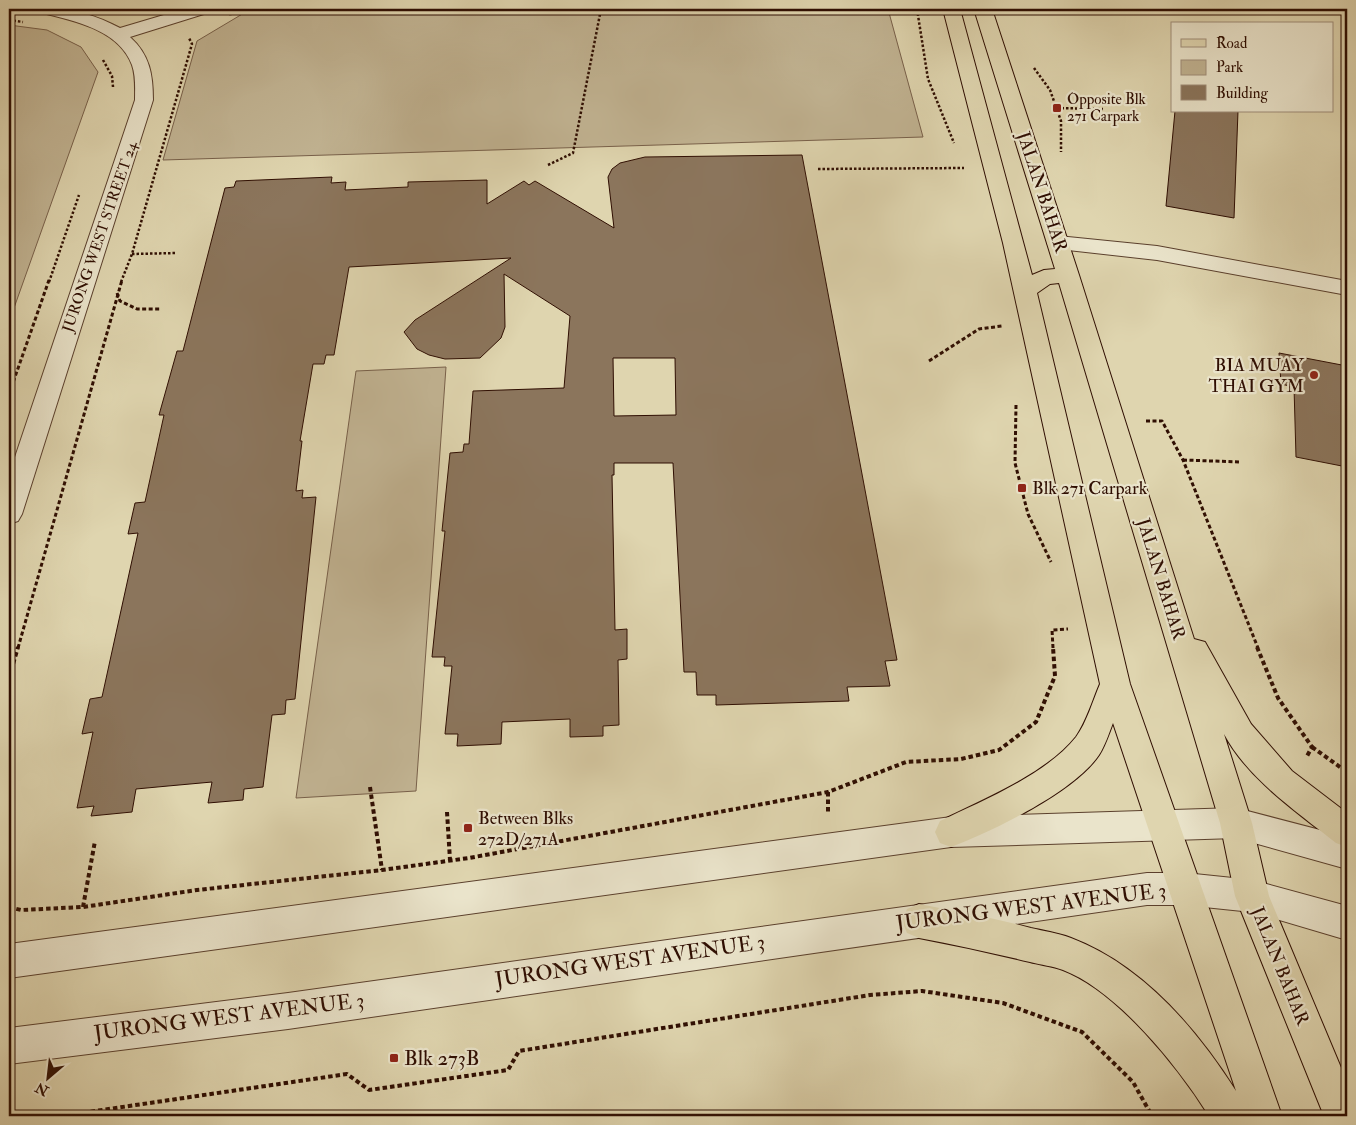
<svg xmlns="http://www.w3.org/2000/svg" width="1356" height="1125" font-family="'IM FELL Double Pica',serif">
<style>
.green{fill:#c1b392;stroke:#78604a}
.building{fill:#8b755c;stroke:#2f0e02;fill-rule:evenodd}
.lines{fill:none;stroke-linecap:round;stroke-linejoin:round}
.minor-casing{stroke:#5b402d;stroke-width:2}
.major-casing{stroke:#2f0e02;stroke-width:2}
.path-far2{stroke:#2f0e02;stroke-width:2.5;stroke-dasharray:2.5 2;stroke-linecap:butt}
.path-far1{stroke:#2f0e02;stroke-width:3;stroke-dasharray:4 2.5;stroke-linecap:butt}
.path{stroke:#2f0e02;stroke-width:4;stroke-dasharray:4.5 3;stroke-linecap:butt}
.minor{fill:#eae4cb;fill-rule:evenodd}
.major{fill:#dfd5af;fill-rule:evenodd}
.poi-dot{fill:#8f2418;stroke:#eae4cb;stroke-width:2}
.labels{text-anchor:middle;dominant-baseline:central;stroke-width:4.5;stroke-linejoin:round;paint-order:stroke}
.far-poi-label{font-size:15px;fill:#2f0e02;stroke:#eae4cb;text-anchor:start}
.far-street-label{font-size:15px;fill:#2f0e02;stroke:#eae4cb}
.street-label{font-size:18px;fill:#2f0e02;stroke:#eae4cb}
.poi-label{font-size:18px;fill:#2f0e02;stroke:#eae4cb;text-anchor:start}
.near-street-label{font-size:21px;fill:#2f0e02;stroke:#eae4cb}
.near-poi-label{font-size:21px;fill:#2f0e02;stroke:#eae4cb;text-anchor:start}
</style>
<rect width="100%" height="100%" fill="#dfd5af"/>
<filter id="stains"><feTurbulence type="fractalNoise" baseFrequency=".004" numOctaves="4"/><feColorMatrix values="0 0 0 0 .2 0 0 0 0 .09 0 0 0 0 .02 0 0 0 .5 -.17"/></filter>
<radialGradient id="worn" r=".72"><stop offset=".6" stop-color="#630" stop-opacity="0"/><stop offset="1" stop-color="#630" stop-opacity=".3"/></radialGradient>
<g class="green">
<path d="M395,9h493l35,128 -760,23 34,-119 47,-28z"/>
<path d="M9,25l38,5 34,17 17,25 -89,250z"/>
<path d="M446,367l-30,424 -120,7 60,-427z"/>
</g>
<g class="building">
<path d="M1175,111h63l-4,107 -68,-12z"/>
<path d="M802,155l95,505 -12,1 5,25 -43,1 2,14 -133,4v-10h-19l-1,-23h-12l-11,-209h-59v12h-2l3,155 12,-1v30l-9,1 1,65 -16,1v10l-33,1v-18l-68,3 -1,22 -44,2 1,-12h-13l7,-68h-8l1,-9h-13l13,-126h-3l8,-78 13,-1 1,-8h5l4,-53 91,-3 6,-72 -66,-42 1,53 -4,11 -21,20 -35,1 -16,-4 -12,-6 -13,-17 11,-12 96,-62 -162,9 -15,88h-8l-2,9h-11l-13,77h2l-6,50 7,-1 -1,8 14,-1 -21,202 -9,1 -1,14 -13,1 -9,72 -19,2 -1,11 -35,3 4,-21 -44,4 -32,3 -4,23 -41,4 3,-10 -17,2 16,-76 -11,2 8,-35 12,-2 36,-164 -10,1 7,-31 10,-1 19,-87h-5l18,-64h6l42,-163 9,-1 2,-6 96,-4 -1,6 15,-1 -1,8 63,-3v-5l79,-2v24l37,-23 5,4 6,-4 79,47 -6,-51 4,-8 8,-6 25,-6zM613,358h62l1,57 -62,1z"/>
<path d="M1279,353l68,13v101l-51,-10 -2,-70 -13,-3z"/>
</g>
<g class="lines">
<defs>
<g id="minor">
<path d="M39,9c30,-2 55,5 81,19l64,-19h26l-3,4 -77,24c20,18 23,38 23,63l-131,414 -4,7 -9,3v-49l126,-375c0,-11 1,-24 -3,-35 -13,-35 -57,-44 -90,-52z"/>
<path d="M1058,236l99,10 190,35v14l-190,-35 -107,-12 -3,-5 3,-5z"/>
<path d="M1236,808l111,29v32l-111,-31 -285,9 -942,131v-34l942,-127z"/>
<path d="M1147,873h38l67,7 95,26v34l-95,-28 -67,-7h-38l-859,124 -279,35v-36l279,-35z"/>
</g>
<path id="major" d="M943,9h17l72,266 12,-5 11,-1 -81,-260h18l87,266 115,364 11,3 46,82 41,47 55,42v34l-11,-4c-39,-31 -88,-64 -112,-109l28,89 17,73 78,186v34h-23l-89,-220 -15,-73 -161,-540 -9,1 -13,9 93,391 152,432h-73c-30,-48 -91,-125 -146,-146 -10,-4 -22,-5 -33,-8 -37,-9 -74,-17 -111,-24l-12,-5 -5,-12 5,-12 12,-5c37,7 75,14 112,24 13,3 27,5 40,10 71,27 125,90 165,153l-123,-368c-4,10 -8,23 -14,32 -25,37 -106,76 -148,92l-11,-4 -5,-11 5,-11c42,-20 107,-47 136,-84 11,-15 17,-37 24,-53l-97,-441z"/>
</defs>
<use href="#minor" class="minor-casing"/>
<use href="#major" class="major-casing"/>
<g class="path-far2">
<path d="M917,9l11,70 26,64"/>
<path d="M229,14l129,-5"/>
<path d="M9,20l14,2"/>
<path d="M103,60l9,16 1,11"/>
<path d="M1034,68l16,22 11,31v31"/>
<path d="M1057,108l46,1"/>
<path d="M548,165l25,-12 28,-144"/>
<path d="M818,169l146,-1"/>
<path d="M132,254l45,-1"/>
<path d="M49,282l30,-87"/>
<path d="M121,282l11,-28 60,-210 -3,-6"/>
</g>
<g class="path-far1">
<path d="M117,293l3,8 17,8h24"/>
<path d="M929,361l50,-32 23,-3"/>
<path d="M9,394l40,-114"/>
<path d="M1016,405l-1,58 13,51 23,48"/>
<path d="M1146,421h16l21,39 75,188"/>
<path d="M1183,460l58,2"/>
<path d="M18,648l104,-368"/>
<path d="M1053,648l-1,-18 16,-1"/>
</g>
<g class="path">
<path d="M1257,647l21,51 34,49 -6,11"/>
<path d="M9,678l9,-31"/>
<path d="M1312,747l35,25"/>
<path d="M370,787l12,83"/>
<path d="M828,792v22"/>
<path d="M447,812l3,48"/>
<path d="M9,907l12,3 62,-3 114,-17 185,-20 87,-12 359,-66 78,-30 55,-3 38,-9 37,-28 19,-46 -2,-29"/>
<path d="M83,907l12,-66"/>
<path d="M61,1116l286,-42 22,16 139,-20 11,-19 351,-56 52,-4 81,12 79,29 51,50 19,34"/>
</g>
<use href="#minor" class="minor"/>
<use href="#major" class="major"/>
</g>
<g class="poi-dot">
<rect x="1052" y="103" width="10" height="10" rx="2.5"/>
<circle cx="1314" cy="375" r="5"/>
<rect x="1017" y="483" width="10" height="10" rx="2.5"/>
<rect x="463" y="823" width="10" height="10" rx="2.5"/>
<rect x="389" y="1053" width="10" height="10" rx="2.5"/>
</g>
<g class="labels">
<g class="far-poi-label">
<text x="1067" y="99">Opposite Blk<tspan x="1067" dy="17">271 Carpark</tspan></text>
</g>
<g class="far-street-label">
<text transform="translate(100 237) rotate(-71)">JURONG WEST STREET 24</text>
</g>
<g class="street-label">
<text transform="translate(1042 192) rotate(72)">JALAN BAHAR</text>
<text transform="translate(1161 579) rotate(73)">JALAN BAHAR</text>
<text transform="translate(1280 966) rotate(68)">JALAN BAHAR</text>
</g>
<g class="poi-label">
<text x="1304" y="365" text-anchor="end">BIA MUAY<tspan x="1304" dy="21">THAI GYM</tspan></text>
<text x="1032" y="488">Blk 271 Carpark</text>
<text x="478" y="818">Between Blks<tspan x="478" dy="21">272D/271A</tspan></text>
</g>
<g class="near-street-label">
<text transform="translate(1031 907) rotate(-7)">JURONG WEST AVENUE 3</text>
<text transform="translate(630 961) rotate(-8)">JURONG WEST AVENUE 3</text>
<text transform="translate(229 1017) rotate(-7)">JURONG WEST AVENUE 3</text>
</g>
<g class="near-poi-label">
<text x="404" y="1058">Blk 273B</text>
</g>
</g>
<rect width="1356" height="1125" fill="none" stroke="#dfd5af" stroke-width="30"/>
<rect x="10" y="10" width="1336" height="1105" fill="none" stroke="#2f0e02" stroke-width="2.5"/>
<rect x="15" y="15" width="1326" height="1095" fill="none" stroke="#2f0e02"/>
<rect x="1171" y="22" width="162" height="90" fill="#eae4cb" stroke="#9f8e7b"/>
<rect x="1181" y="39" width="25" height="8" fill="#dfd5af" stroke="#9f8e7b"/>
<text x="1216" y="48" font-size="15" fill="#2f0e02">Road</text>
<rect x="1181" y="60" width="25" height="15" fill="#c1b392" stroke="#9f8e7b"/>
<text x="1216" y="72" font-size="15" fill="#2f0e02">Park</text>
<rect x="1181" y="85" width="25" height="15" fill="#8b755c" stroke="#9f8e7b"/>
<text x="1216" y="98" font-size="15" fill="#2f0e02">Building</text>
<g transform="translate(48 1078) rotate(208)" stroke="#eae4cb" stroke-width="4" paint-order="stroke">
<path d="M0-4L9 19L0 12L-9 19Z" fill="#2f0e02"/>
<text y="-8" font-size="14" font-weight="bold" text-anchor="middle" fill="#2f0e02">N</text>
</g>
<rect width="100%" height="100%" filter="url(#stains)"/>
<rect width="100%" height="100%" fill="url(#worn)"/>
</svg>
